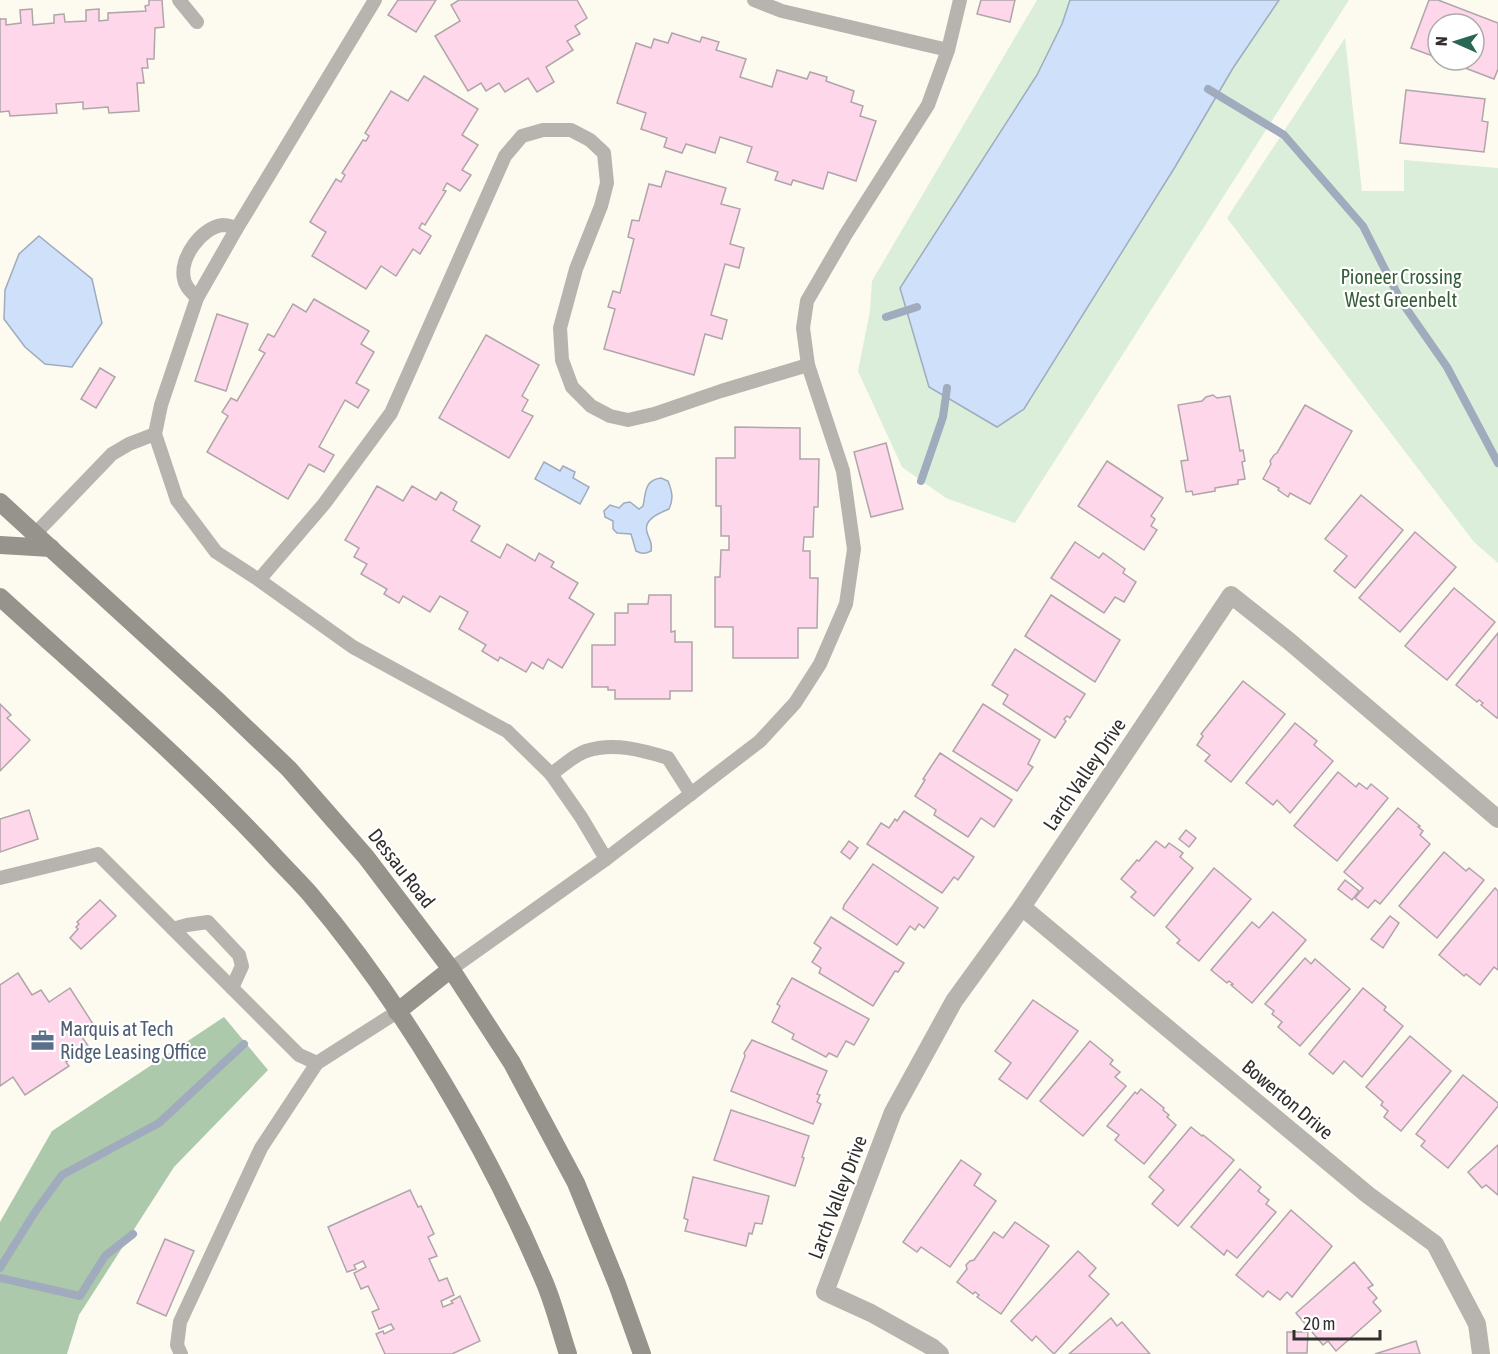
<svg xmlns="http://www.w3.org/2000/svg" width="1498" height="1354" font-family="'Asap Condensed',sans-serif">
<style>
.green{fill:#daeeda}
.forest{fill:#acc9ac}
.water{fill:#cfe0fb;stroke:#a0abbd;stroke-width:1.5}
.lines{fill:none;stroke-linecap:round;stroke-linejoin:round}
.stream{stroke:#a0abbd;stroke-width:8}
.building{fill:#fed7eb;stroke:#b0a5aa;stroke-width:1.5}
.service{stroke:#b7b4b0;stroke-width:14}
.minor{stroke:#b7b4b0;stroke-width:18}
.secondary{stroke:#96938d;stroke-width:18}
.labels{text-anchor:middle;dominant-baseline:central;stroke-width:4.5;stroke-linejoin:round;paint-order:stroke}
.park-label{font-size:20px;fill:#345e36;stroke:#fff}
.street-label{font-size:20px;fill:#31302c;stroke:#fff}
.service-label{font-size:20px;fill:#4e5e75;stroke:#fff;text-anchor:start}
</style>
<rect width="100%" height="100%" fill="#fdfaef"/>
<g class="green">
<path d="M1037,0h312l-334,523 -69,-25 -44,-31 -44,-96 12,-60 2,-30z"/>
<path d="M1345,38l17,153h42v-31l94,8v395l-24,-21 -247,-324z"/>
</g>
<path class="forest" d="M224,1017l44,53 -94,97 -95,148 -12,39h-67v-132l52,-91z"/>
<g class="water">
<path d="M1070,0h209l-46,68 -58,99 -151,242 -27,18 -68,-40 -29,-99 137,-213 25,-51z"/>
<path d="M39,236l53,43 10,44 -30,44 -27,-3 -20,-17 -21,-28 1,-29 14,-36z"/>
<path d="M544,462l16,9 3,-5 12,6 -2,6 16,9 -9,17 -45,-25z"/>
<path d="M661,478l7,3c4,10 6,18 1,28 -9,4 -26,10 -22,23 2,8 6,10 4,19 -6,3 -9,3 -15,0l-5,-17 -14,-1 -4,-4v-8l-8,-4 -1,-6 6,-6 9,3 5,-5 6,-1 9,7 4,-3c3,-13 1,-26 18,-28z"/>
</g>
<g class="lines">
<g class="stream">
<path d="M1208,89l76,46 79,91 38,75 46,66 51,96"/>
<path d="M886,317l31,-10"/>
<path d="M921,481l22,-64 4,-29"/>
<path d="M0,1268l35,-56 27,-37 97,-52 85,-79"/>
<path d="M0,1278l80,18 25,-40 28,-22"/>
</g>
</g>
<g class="building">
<path d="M149,0h13l2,27 -9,1 -1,31h-7l1,9h-6l2,15h-7l2,28 -30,2 -1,-6 -25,2v-7l-27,2 1,9 -47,3 -1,-5 -9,1v-94v1h6v6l15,-2 -1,-13 12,-1 1,16 21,-2v-8l10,-1 1,8 21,-1v-11l13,-1v12l9,-1v-7l38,-2 -1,-5 4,-1z"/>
<path d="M398,0h38l-20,32 -28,-17z"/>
<path d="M459,0h118l10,18 -12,8 5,8 -13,7 6,9 -27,17 8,15 -17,10 -9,-14 -23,14 -6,-9 -13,8 -5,-8 -13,8 -33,-55 25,-15 -9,-16z"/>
<path d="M981,0h34l-5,22 -33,-8z"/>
<path d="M1429,0h9l60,23v46l-4,10 -50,-19h30v-36h-36v34l-27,-10z"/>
<path d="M672,33l28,9 2,-5 17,5 -3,8 30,9 -6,18 32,10 5,-17 30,9 3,-7 17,5 -1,4 28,10 -3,11 12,4 -3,10 16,5 -20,60 -28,-9 -5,17 -30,-9 -2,5 -16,-5 3,-8 -31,-10 5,-15 -32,-10 -5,16 -29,-9 -4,9 -18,-6 3,-9 -26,-9 5,-16 -29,-10 19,-60 15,5 3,-9 14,4z"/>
<path d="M424,76l54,33 -16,26 16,10 -16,25 9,5 -11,16 -13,-8 -4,7 3,1 -21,34 -3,-2 -3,5 12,8 -11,18 -7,-5 -17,27 -15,-10 -15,23 -54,-33 14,-24 -16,-10 26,-43 5,3 4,-7 -3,-2 21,-33 3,1 3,-5 -4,-3 26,-42 17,10z"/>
<path d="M1406,90l79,9 -3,22 6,1 -4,30 -84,-9z"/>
<path d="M666,171l60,17 -5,16 19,5 -10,35 14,4 -5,20 -14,-4 -14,51 16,5 -5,19 -17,-5 -11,41 -90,-26 11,-40 -7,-2 5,-16 7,2 14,-54 -6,-2 4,-17 7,1 10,-37 12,3z"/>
<path d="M314,299l55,32 -8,13 13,8 -18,31 13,7 -11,18 -13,-8 -26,47 15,8 -10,17 -15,-8 -21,35 -81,-47 21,-36 -6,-4 9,-14 6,3 28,-48 -6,-3 9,-16 6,3 19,-33 13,8z"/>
<path d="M217,314l31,10 -22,67 -31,-10z"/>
<path d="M486,335l53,30 -17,31 6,4 -6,11 11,5 -24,42 -70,-40z"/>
<path d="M100,368l15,9 -19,31 -15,-9z"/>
<path d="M1213,395l4,3 13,-2 10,55 3,-1 2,11 -3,1 3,17 -7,1v4l-23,4v3l-22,4 -1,-4 -6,1 -5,-31 7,-1 -10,-55 24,-4 4,-4z"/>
<path d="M1305,405l47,26 -42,73 -20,-11 -2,4 -10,-7 1,-2 -16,-9 8,-15 -1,-3 4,-6 3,-2z"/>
<path d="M735,427l65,1v31h19l-1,48h-4l-1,30h-9l-1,14h7v27h8l-1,50h-19v30h-65v-31h-18v-50h5l1,-27h8v-14h-8v-30h-5v-48h19z"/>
<path d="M886,443l17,66 -32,8 -17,-65z"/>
<path d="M1107,461l56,37 -12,18 4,3 -4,7 6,4 -13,20 -66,-44z"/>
<path d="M377,486l26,15 9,-15 24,14 5,-8 16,10 -4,8 27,16 -9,15 29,17 7,-14 28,17 4,-8 15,9 -3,5 27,16 -9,15 25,16 -32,54 -14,-9 -5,10 -11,-7 -6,10 -26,-15 -2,4 -16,-10 4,-6 -27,-16 9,-17 -28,-16 -10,16 -27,-16 -4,7 -15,-9 3,-5 -26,-15 6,-10 -13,-7 5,-9 -14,-8z"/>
<path d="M1361,495l42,35 -48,58 -21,-17 13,-15 -22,-17z"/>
<path d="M1415,532l41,35 -56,65 -41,-34z"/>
<path d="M1075,542l24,16 4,-5 22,16 -2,4 13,9 -12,20 -9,-5 -11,16 -53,-35z"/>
<path d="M1454,588l41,34 -48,58 -42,-34z"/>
<path d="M649,595h22v37l4,-1v11h17v49h-22v8h-55v-9h-7v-3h-16v-42h23v-32h13v-9h20z"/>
<path d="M1051,595l69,45 -25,42 -70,-46z"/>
<path d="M1498,633v83l-1,2 -16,-13 2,-2 -4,-3 -2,2 -21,-17z"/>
<path d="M1015,649l70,45 -15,24 -3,-2 -3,3 2,2 -11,17 -52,-34 5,-9 -16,-10z"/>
<path d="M1243,681l42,33 -54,68 -26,-21 5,-6 -13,-10 6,-9 -2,-2z"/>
<path d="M0,704l11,11 -4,3 23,22 -30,31z"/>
<path d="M983,704l57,36 -12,24 5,3 -16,24 -64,-40z"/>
<path d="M1295,723l22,18 -3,4 19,16 -43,52 -13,-13 -4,5 -27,-22z"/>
<path d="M940,753l72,47 -18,27 -13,-9 -13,19 -34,-22 2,-5 -21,-14 10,-16 -2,-1z"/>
<path d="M1338,772l18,15 3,-4 8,6 4,-5 17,14 -51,63 -43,-35z"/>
<path d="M1398,808l22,18 -2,1 5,4 -3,4 10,9 -50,60 -5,-4 -7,8 -13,-10 8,-10 -19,-16z"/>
<path d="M29,810l9,29 -38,13v-33z"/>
<path d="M904,811l70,46 -16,23 -4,-3 -12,16 -75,-49 14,-21 8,5 6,-9 2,2z"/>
<path d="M1186,830l10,8 -7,9 -10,-8z"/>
<path d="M849,841l9,7 -8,11 -9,-7z"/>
<path d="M1156,841l9,7 4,-5 14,10 -3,4 13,11 -39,48 -23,-19 5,-5 -15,-13 16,-19 2,1z"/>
<path d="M1444,852l22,19 3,-3 15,12 -47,58 -38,-32z"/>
<path d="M873,864l65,44 -14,20 -5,-4 -4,6 -5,-4 -13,19 -54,-36 1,-4z"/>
<path d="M1214,868l37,31 -52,62 -22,-18 3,-3 -14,-13z"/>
<path d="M1345,880l14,11 -7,9 -14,-11z"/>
<path d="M1495,888l3,3v79l-4,-3 -14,18 -14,-11 -2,2 -25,-21z"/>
<path d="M100,900l16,16 -35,33 -11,-11 8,-9 -2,-2 3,-3 -2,-2z"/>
<path d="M1273,912l33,28 -54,63 -21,-18 2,-1 -4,-3 -2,2 -16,-13 41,-48 7,6z"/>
<path d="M1390,916l9,7 -16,25 -12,-9z"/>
<path d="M831,917l73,46 -6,9 -3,-1 -22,35 -54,-33 2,-5 -9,-6 9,-14 -7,-5z"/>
<path d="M1305,958l6,6 4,-5 35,30 -50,57 -22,-19 4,-5 -10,-8 2,-3 -9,-7z"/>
<path d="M18,973l14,22 9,-5 8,12 21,-14 23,36 -14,9 10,14 -23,15 3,4 -44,29 -12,-18 -13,9v-101z"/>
<path d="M792,978l77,41 -15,26 -8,-4 -9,16 -8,-4 -3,4 -34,-18 2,-5 -22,-12 8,-16 -3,-2z"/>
<path d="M1363,988l23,19 -2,3 19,16 -41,51 -18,-16 -11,13 -24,-20z"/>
<path d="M1033,1000l45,31 -51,68 -28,-20 12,-16 -16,-12z"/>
<path d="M1410,1036l41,35 -50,60 -17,-14 4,-6 -7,-6 2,-3 -17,-15z"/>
<path d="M752,1040l75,31 -10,23 3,1 -3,7 4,2 -8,20 -82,-33 14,-35 -1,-3z"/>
<path d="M1090,1041l23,19 -3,4 10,8 -5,5 11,9 -43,50 -43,-35z"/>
<path d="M1463,1075l35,28v3l-50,62 -27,-22 4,-5 -9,-7z"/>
<path d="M1141,1089l23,19 -1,2 6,5 -2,2 9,8 -32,39 -29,-24 4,-5 -12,-9 28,-34 2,2z"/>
<path d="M731,1110l78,26 -7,21 2,1 -9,28 -81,-26z"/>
<path d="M1191,1127l11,9 1,-1 31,25 -56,66 -26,-22 12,-14 -15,-13z"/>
<path d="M1498,1145v50l-12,-10 -4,3 -14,-16z"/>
<path d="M961,1160l20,14 -7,11 22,16 -46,66 -29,-20 -4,5 -14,-10z"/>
<path d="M1240,1169l21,18 -3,4 11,9 -3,4 10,8 -39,46 -10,-8 -3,5 -33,-28z"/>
<path d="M693,1177l76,19 -7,28 -7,-1 -3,11 -3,-1 -3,13 -61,-15 3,-11 -4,-2z"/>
<path d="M410,1190l8,17 3,-1 13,28 -6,3 9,19 -8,3 10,22 8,-3 7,17 -13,6 2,6 10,-4 -2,-2 9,-5 20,45 -28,13h-67l-9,-20 7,-3 1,3 10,-5 -3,-5 -12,5 -7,-17 7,-3 -11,-23 -7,3 -7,-16 12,-6 -3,-6 -9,4 2,4 -9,3 -19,-45z"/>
<path d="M1291,1210l41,36 -40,51 -5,-5 -7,8 -12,-9 -5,6 -27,-22z"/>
<path d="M1015,1222l34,24 -48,68 -24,-17 2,-2 -4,-3 -2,2 -16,-12 10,-13 -1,-4 4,-4 4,-1 20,-28 9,6z"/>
<path d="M165,1239l29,12 -28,65 -29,-13z"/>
<path d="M1078,1251l18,17 -7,8 20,18 -55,60 -18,-18 -4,5 -21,-20z"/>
<path d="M1354,1262l19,23 -5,3 9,10 -4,4 8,9 -45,40 -8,-10 -5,4 -27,-32z"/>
<path d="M1111,1318l6,8 5,-4 28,32h-81z"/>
<path d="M1287,1332h21l-1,21h-20z"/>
<path d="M1416,1341l4,13h-45z"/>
</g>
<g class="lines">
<g class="service">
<path d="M179,0l18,22"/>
<path d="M375,0l-138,228 -40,70 -36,107 -6,29 22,66 39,52 43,28 94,67 154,84 44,43 30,43 25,42"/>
<path d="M754,0l28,11 166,39"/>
<path d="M197,298c-5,-6 -12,-11 -13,-19 -5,-21 18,-52 39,-54 4,0 10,2 14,3"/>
<path d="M35,534l77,-80 17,-10 26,-10"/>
<path d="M259,580l65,-76 67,-91 114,-257 17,-20 21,-6h28l19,10 14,13 3,30 -6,23 -25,63 -16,59 2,32 10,27 19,19 19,10 18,4 26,-6 67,-23 87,-26"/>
<path d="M551,774c11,-7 23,-19 35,-23 28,-9 56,-1 82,7l23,36"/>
<path d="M0,878l98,-24 201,201 18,8"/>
<path d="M173,929l14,-4 21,-3 31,33 3,11 -10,22"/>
<path d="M451,969l155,-110 154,-118 35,-38 25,-39 26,-60 8,-55 -11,-78 -35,-106 -5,-37 4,-27 39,-67 82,-129 20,-55 12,-50"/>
<path d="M181,1354l-4,-9 3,-23 81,-174 56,-85 80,-51"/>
</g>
<g class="minor">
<path d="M1022,907l346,288 67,49 42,80 4,30"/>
<path d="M940,1354l-8,-7 -61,-34 -46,-21 68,-180 61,-111 68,-94 209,-312 58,46 209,178"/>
</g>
<g class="secondary">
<path d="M0,502l220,201 69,66 77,88 85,112 61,94 64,120 41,101 25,70"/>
<path d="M0,545l51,3"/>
<path d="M0,597c90,82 183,162 267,251 14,16 29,30 43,46 94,111 177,253 234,387 10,23 16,49 24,73"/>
<path d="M397,1012l54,-43"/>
</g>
</g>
<defs>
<symbol id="office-bare" viewBox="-9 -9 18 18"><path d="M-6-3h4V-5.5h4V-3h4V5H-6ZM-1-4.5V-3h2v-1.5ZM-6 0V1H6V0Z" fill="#5c6f8a" stroke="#fff" stroke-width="2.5" paint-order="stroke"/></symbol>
</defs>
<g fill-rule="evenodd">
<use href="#office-bare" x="26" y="1024" width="33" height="33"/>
</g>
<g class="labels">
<g class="park-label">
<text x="1401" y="276">Pioneer Crossing<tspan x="1401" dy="23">West Greenbelt</tspan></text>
</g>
<g class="street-label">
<text transform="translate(1084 774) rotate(-56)">Larch Valley Drive</text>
<text transform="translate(402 868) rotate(52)">Dessau Road</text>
<text transform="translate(1288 1099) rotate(40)">Bowerton Drive</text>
<text transform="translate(837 1197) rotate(-69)">Larch Valley Drive</text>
</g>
<g class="service-label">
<text x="60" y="1028">Marquis at Tech<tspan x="60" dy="23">Ridge Leasing Office</tspan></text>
</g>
</g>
<g transform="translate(1456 42) rotate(273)"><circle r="28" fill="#ffffff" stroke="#adacab" stroke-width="1.5"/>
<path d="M0-4.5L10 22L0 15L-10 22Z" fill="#286753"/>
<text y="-9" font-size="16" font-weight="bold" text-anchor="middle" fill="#31302c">N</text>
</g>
<path d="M1294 1330v9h86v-9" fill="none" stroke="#31302c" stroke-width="3"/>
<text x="1303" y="1330" font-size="18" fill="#31302c" stroke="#ffffff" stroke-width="4.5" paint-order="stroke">20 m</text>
</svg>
